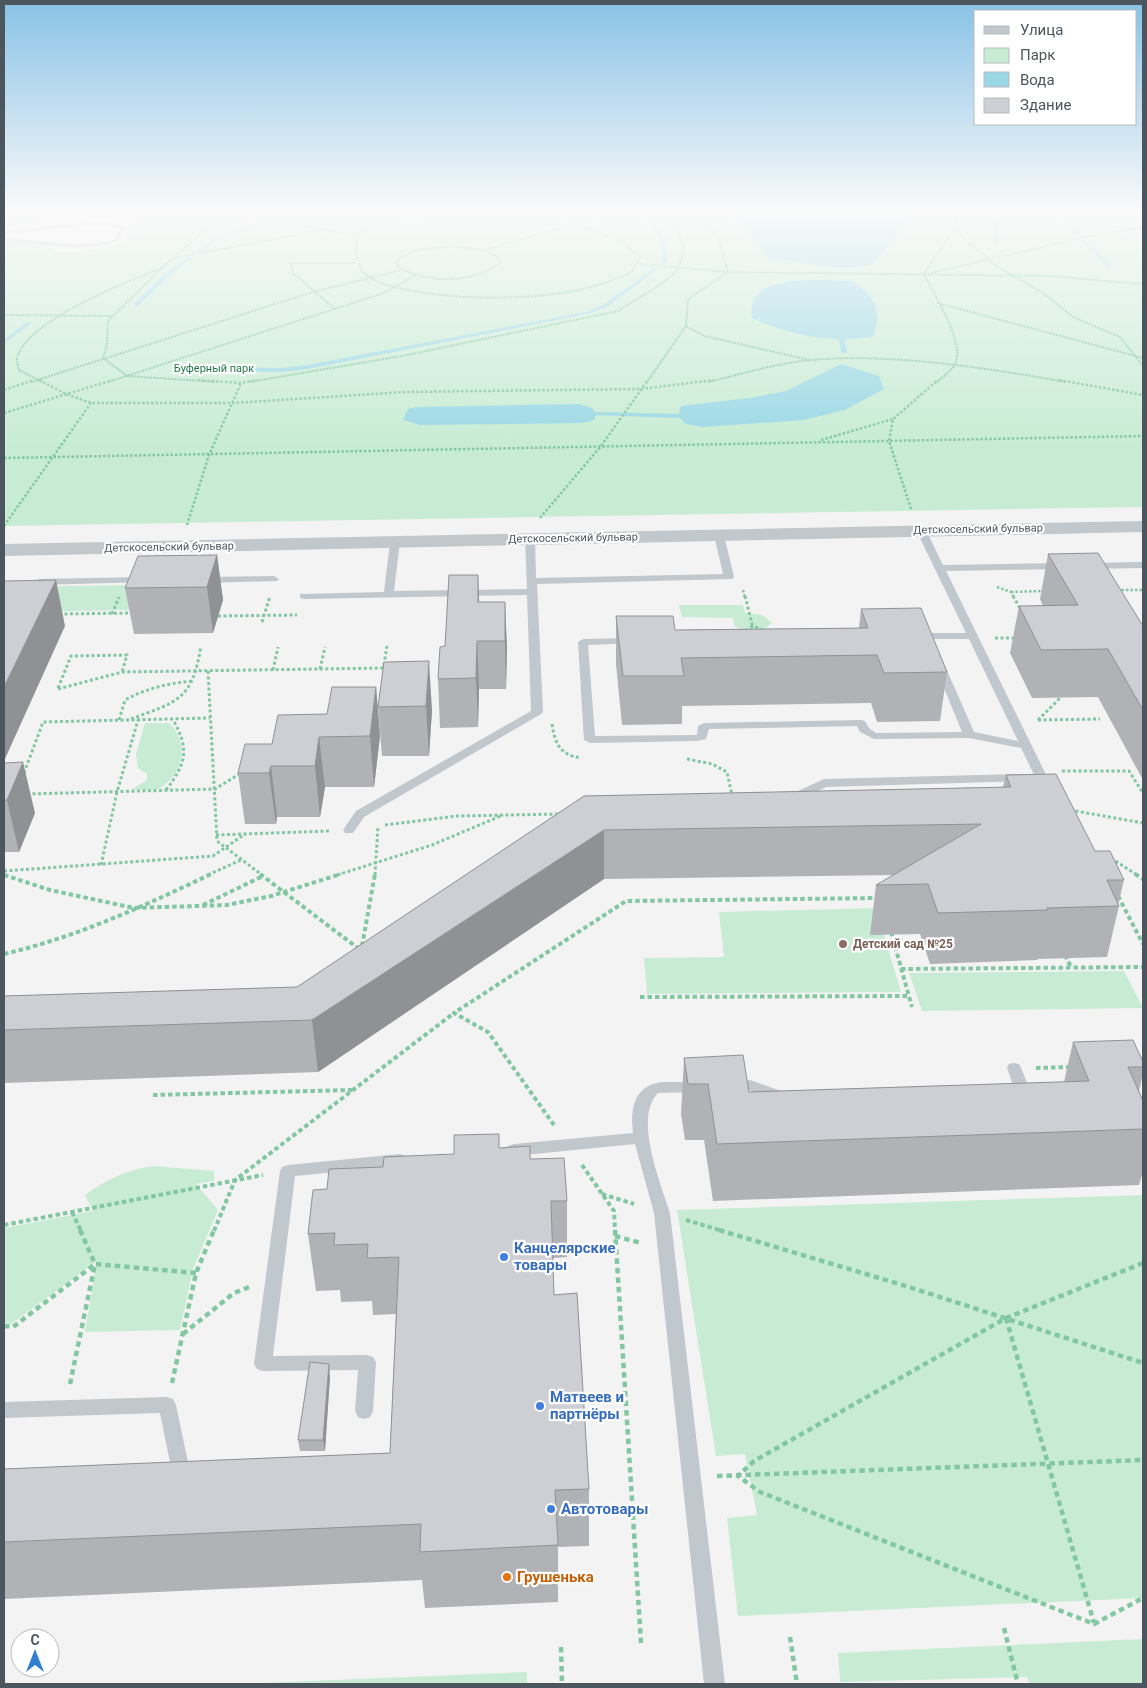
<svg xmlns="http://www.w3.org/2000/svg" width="1147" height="1688" font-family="Roboto,sans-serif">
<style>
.green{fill:#c7ecd3}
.water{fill:#99d8e4}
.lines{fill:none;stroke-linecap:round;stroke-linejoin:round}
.stream{fill:#99d8e4;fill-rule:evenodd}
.path-far4{stroke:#82c7a1;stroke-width:2;stroke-dasharray:2 1;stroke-linecap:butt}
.path-far3{stroke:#82c7a1;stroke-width:2.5;stroke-dasharray:2.5 2;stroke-linecap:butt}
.path-far2{stroke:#82c7a1;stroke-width:3;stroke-dasharray:3 2.5;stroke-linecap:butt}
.path-far1{stroke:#82c7a1;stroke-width:4;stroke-dasharray:4.5 3;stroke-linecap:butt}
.path{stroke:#82c7a1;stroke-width:4.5;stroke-dasharray:5.5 4;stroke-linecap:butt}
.service{fill:#c0c7cd;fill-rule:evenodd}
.minor{fill:#c0c7cd;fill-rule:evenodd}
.wall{fill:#b0b2b6}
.shaded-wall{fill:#909194}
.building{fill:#cdcfd4;stroke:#909194}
.education-dot{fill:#8d6e63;stroke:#fff;stroke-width:2}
.shop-dot{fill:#3f7fe0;stroke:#fff;stroke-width:2}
.food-dot{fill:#e8710a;stroke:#fff;stroke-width:2}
.labels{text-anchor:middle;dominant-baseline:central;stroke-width:4.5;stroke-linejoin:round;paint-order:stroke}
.far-park-label{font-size:11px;fill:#227a4a;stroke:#fff}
.far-street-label{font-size:11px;fill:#4c565e;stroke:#fff}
.education-label{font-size:12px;font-weight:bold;fill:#785e54;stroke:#fff;text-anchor:start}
.near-shop-label{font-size:15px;font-weight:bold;fill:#366cbe;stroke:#fff;text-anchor:start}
.near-food-label{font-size:15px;font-weight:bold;fill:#c56008;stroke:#fff;text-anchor:start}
</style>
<rect width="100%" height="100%" fill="#f4f3f3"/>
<g class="green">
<path d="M4,213h1139v294l-1139,19v-284l48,6 5,4h24l3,-2c20,-1 44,-4 52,-25l3,-2 -8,-3 14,-2 -18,-4 -4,2 4,1 -6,1 -52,2 -65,9z"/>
<path d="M145,585l-9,25 -132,2v-25z"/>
<path d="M679,605h64l2,8 18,2 9,8 -8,7 -20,1 -10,-5 -1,-8 -51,-1z"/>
<path d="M145,723h24c17,15 17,43 -1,59 -3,2 -6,6 -10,7 -8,2 -19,0 -27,1l16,-10v-6l-9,-6 -2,-14z"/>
<path d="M876,908l25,84 -254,2 -3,-36 80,-1 -5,-45z"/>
<path d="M1124,971l19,37 -221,3 -13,-38z"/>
<path d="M154,1166l60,5v10l-18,3 22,26 -25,59 -13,61 -95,2 12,-71 -86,63 -7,-1v-95l89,-17 -8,-16c21,-15 43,-26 69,-29z"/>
<path d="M1143,1195v403l-405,18 -11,-98 30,-3 -12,-61 -29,2 -39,-246z"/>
<path d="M1143,1639v45h-114l-2,-7 -187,5 -2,-29z"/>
<path d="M527,1672v12h-294z"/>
</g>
<g class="water">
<path d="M730,213h188l-46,51c-28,9 -76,-3 -105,-6l-10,-15z"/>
<path d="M852,281c22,14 31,30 21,55 -35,9 -89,-2 -121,-18 -9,-47 71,-37 100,-37z"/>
<path d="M841,364l38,12 5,13 -39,21 -41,10 -101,7 -17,-3 -8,-8 3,-10 68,-8 37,-7z"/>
<path d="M579,404l13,4 4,6 -2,6 -12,3 -162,2 -17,-5 5,-11 8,-2z"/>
</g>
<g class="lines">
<g class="stream">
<path d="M642,213h4c16,15 19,26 21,48l-4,4 -4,-1 4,-3c-2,-25 -5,-30 -21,-48z"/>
<path d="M996,213h4l-3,30 -2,1 -2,-1z"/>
<path d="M1055,213h4l22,21v2h-4z"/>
<path d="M262,220l4,1 -2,4 -45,13 -19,15 -4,-1 19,-16 45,-13z"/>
<path d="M1143,232v2l-9,2 -2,-1z"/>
<path d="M1082,240h4l25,25v2h-4l-25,-25z"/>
<path d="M189,256l4,1 -24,19 -31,30h-4v-2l31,-30z"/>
<path d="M654,268l4,1 -51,38 -20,7 -280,55 -24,3 -100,-1 -3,-2 3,-2 100,1 24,-3 279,-53 17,-7z"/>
<path d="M27,322l5,1 -28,20v-3z"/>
<path d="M842,338l3,2 2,12 -3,2 -3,-2 -2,-12z"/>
<path d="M596,412l82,2 3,2 -3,2 -84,-3 -1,-1z"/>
</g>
<g class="path-far4">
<path d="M207,213l6,5"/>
<path d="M234,213l107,20 17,1"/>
<path d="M436,213l-62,12 -16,9 -2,19 5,18c7,4 15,11 23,13 59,19 174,19 231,-5 4,-2 11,-3 14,-6 5,-3 8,-11 11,-16l-19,-16 -31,-11 -32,-17"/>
<path d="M697,213l22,26 9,33 -40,27 -2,27 19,10 104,24"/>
<path d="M954,230l45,38 43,24 31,25 47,20 23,29"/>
<path d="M453,246l31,4 13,6 3,7c-27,21 -75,21 -103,3l1,-7 19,-9z"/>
<path d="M485,250l102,-30 16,-7"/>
<path d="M174,258l149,-28"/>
<path d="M640,264l88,8 321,4 94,8"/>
<path d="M931,273l155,-36 57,-10"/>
<path d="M937,303l206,55"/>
<path d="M335,309l-42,-36 -2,-10h66"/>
<path d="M4,315l107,1"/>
<path d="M31,382l282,-90 88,-22"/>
<path d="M42,382l-23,-12c-1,-3 -2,-8 -2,-11 7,-38 112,-78 145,-91"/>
<path d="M108,382l276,-89 32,-18"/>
<path d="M218,382l-91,-6 -24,-18 4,-13 1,-24 54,-53 39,-34 17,-21"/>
<path d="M249,382l153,-26 216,-45 45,-28 12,-11 7,-13 1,-14 -6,-15 -14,-17"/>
<path d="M647,382l39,-56"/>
<path d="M708,382c34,-8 69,-19 104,-22 79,-7 175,8 254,22"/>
<path d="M937,382c5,-5 13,-10 17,-16 14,-19 -21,-73 -30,-92l30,-46 3,-8 -3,-7"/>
</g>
<g class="path-far3">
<path d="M39,380l27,14 25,9h142l171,-11 236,-3 74,-9"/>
<path d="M198,380l43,3 16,-3"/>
<path d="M1059,380l84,15"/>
<path d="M4,390l30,-10"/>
<path d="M4,413l109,-33"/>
<path d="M821,440l72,-21"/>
<path d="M4,458l1139,-22"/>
<path d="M911,509l-22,-68 4,-22 45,-39"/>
<path d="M540,518l61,-72 47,-66"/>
<path d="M187,525l22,-70 32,-72"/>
<path d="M4,526l87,-123"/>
<path d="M997,587l14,5 3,6"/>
<path d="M743,590l2,8"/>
<path d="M1117,590h26"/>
<path d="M1011,592l32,-1"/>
</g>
<g class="path-far2">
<path d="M745,596l8,32"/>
<path d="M1013,596l7,12"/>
<path d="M59,614l74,-1"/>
<path d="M112,614l7,-17"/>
<path d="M218,616l79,-1"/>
<path d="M262,622l8,-26"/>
<path d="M746,631l7,-5 9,4"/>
<path d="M995,638h21"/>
<path d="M384,665l3,-19"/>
<path d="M320,669l5,-22"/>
<path d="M273,670l5,-23"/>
<path d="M208,671l9,170 45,34"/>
<path d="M58,688l13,-32 56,-1 -5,17"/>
<path d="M58,689l64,-17 262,-4"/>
<path d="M131,719c48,-18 61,-19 70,-73"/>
<path d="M119,720l6,-20c22,-12 44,-17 69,-19"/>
<path d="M1038,720l62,-1"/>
<path d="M1038,720l22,-22"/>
<path d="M552,724c3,20 8,31 29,34"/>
<path d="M687,759l25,5 15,8 5,23"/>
<path d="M1062,771h67l14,22"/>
<path d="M24,773l19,-51 167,-4"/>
<path d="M166,790c20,-26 24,-41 7,-70"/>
<path d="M27,794l188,-5 26,-16"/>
<path d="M1070,810l73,13"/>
<path d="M385,825l72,-9 103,-2"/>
<path d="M216,835l113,-4"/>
<path d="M1111,858l26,17"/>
<path d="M101,865l16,-73 21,-72"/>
<path d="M4,871l209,-15 32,-22"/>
<path d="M208,875l33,-15"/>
<path d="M337,875l95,-30 71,-30"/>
<path d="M375,875l3,-49"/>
</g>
<g class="path-far1">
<path d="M260,874l99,75"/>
<path d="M1135,874l8,5"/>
<path d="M4,875l46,15 84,18 93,-3 44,-9 70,-22"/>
<path d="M1118,896l25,48"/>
<path d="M203,905l60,-29"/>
<path d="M891,932l21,75"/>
<path d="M362,946l13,-72"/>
<path d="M4,954c73,-17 140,-48 207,-80"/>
<path d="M1065,955l6,12"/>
<path d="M901,969l242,-2"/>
<path d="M640,997l269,-1"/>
<path d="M1036,1068l34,-1"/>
<path d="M153,1095l199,-5"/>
<path d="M554,1125l-66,-93 -34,-19 172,-112 251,-3"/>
<path d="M582,1165l32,46 1,20"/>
<path d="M602,1194l32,10"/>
<path d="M72,1212l9,19"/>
<path d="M686,1220l37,11"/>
<path d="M4,1225l259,-50"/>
<path d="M214,1231l21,-51 219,-167"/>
</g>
<g class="path">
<path d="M80,1230l15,34 101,9"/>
<path d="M615,1230l26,413"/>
<path d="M719,1230l190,57 234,76"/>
<path d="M615,1236l26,7"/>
<path d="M1143,1263l-137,55 -252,143 -16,15 22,16 334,132 49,-26"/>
<path d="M1006,1318l88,305"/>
<path d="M4,1326l9,1 81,-62"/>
<path d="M183,1334l51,-41 15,-6"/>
<path d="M172,1383l24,-110 18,-43"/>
<path d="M70,1384l25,-120"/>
<path d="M717,1476l426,-16"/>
<path d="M1004,1628l14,56"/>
<path d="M790,1637l7,47"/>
<path d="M561,1647l1,37"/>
</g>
<g class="service">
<path d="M102,221l24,5 -7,15c-38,13 -76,3 -115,1v-4l73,6 27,-2 11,-3 5,-11 -18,-3 -17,1 -81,8v-4z"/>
<path d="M921,527l5,3 17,35 119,-2 5,3 -5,3 -116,2 107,218 -2,3h-8l-2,-3 -20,-41 -52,-10 -95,1 -14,-7 -3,-6 -148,3 -3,10 -9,2 -107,2 -6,-3 -6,-98 5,-3 50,-1 4,1v4l-49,2 7,91 102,-1 1,-9 6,-3 157,-3 4,1 4,7 7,5 86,-1 -27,-66 5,-3 5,3 29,66 44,9 -49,-102h-54l-5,-3 5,-3h51l-50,-103z"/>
<path d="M719,532l5,3 10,42 -2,2 -195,5 6,128 -2,2 -177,103 -11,16h-8l-2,-3 13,-19 175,-100 -4,-116 -223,4 -4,-1v-4l84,-2 6,-50 5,-3 5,3 -6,49 133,-2 -2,-50 5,-3 5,3 1,39 187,-4 -9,-39z"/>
<path d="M1143,562v6l-53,1 -5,-3 5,-3z"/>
<path d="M274,576l5,3 -2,2 -73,2 -5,-3 5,-3z"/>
<path d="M144,577l3,1v4l-108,3 -5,-3 5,-3z"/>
<path d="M1021,774l4,1 2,3 -2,3 -199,6 -24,12h-14l-2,-3 2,-3 8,-1 28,-13z"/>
<path d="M1014,1063l5,1 2,4 10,24 -3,4h-16l-3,-4 5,-4 -7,-20 2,-4z"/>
<path d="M750,1080l37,13 3,4 -3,4 -5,1 -33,-12h-22l-2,-4 2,-4z"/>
<path d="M663,1082h36l5,1 2,4 -2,4 -5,1 -41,1c-25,24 3,91 12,120l55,471h-21l-50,-471 -19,-69 -121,12 -6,-2 -2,-4 2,-4 6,-2 119,-11c-3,-25 1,-48 30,-51z"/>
<path d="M400,1154l6,2 2,4 -2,4 -6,2 -105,10 -22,180 94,-1 6,2 3,5 -3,49 -3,6 -6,2 -6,-2 -3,-6 3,-41 -95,1 -6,-2 -3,-5 26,-193 2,-4 6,-2z"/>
<path d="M167,1397l6,2 3,6 13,62 -2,6 -7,2 -7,-2 -2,-6 -11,-54 -156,5v-16z"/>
</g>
<path class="minor" d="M1143,521v11l-1139,24v-12z"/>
</g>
<g class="wall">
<path d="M1048,554l95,72v154l-45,-83 -66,1 -22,-45 9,-47h24l-3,-7z"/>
<path d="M217,555l6,45 -10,33 -79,1 -9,-46z"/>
<path d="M479,602h26l2,47 -1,40h-27l-1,38 -38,1 -2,-49 7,-33z"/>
<path d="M861,609l86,63 -7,49 -63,1 -6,-19 -189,3v18l-60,1 -6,-61v-48l59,14 184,-2z"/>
<path d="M384,662l48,48 -3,46h-47l-4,-49z"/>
<path d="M376,687l4,49 -6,51h-49l-5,30h-43l-1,7h-31l-7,-51 34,-29 55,-30z"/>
<path d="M4,763l31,50 -16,39h-15z"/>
<path d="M1006,775l89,76 29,29 -6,25 1,1 -12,51 -69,2 -1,1 -107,4 -10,-30 -50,1 6,-50 19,-10 -291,4 -286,193 -314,11v-87l293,-9 287,-191 419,-9z"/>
<path d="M1073,1042l70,20v12l-4,17 4,10v71l-4,13 -426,16 -9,-61h-19l-4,-26 3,-56 65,34 315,-10z"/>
<path d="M499,1148l31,11 37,42v56l-14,1 1,37 35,194v57l-31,1v55l-133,6 -3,-28 -418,19v-130l386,-16 6,-139 -23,1 -1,-14 -31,1 -1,-12 -24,1 -8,-57 19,-45 56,-22 71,-13z"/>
<path d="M330,1376l-5,75h-25l-2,-11z"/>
</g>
<g class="shaded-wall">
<path d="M217,555l6,45 -10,33 -6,-46z"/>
<path d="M478,575l2,46 -2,-19z"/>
<path d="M56,580l9,46 -61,135v-74z"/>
<path d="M505,602l2,47 -1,40 -1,-48z"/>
<path d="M477,641l2,48 -1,38 -2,-49z"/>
<path d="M429,661l3,49 -3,46 -3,-50z"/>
<path d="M376,687l4,49 -6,51 -4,-51z"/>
<path d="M319,737l6,50 -5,30 -5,-51z"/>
<path d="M23,762l12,51 -16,39 -12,-52z"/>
<path d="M271,766l6,51 -1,7 -7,-51z"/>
<path d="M604,830v49l-286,193 -6,-52z"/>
<path d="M329,1364l1,12 -5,75 -2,-11z"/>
</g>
<g class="building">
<path d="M1098,553l45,73v84l-35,-61 -67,1 -22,-44 59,-1 -30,-51z"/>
<path d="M217,555l-10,32 -82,1 13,-32z"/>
<path d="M449,575h29v27h27v39h-28l-1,37 -38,1 2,-32 5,-1z"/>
<path d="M56,580l-52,107v-106z"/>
<path d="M921,608l26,64 -63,1 -7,-18 -196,3 3,18h-61l-7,-60h57l2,14 193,-2 -7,-19z"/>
<path d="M429,661l-3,45 -48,1 6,-45z"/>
<path d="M332,687h44l-6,49 -51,1 -4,29h-44l-2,7h-31l7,-29h27l6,-29 49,-1z"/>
<path d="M23,762l-16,38h-3v-37z"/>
<path d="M1056,774l39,77h15l14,29h-17l12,26 -72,2 1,2 -110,3 -10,-29 -52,1 105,-61 -377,6 -292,190 -308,10v-34l293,-9 287,-191 427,-9 -5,-12z"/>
<path d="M1133,1040l10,22v5h-15l15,34v28l-426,15 -9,-60h-20l-4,-26 59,-3 6,37 340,-11 -16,-39z"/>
<path d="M499,1134v14l31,-2v13l34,-1 3,43h-16l3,94 23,-2 12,196 -34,1 3,55 -138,7 1,-28 -417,18v-73l386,-16 9,-196 -32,1 1,-14 -34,1 1,-12 -27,1 5,-44 14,-1 2,-20 54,-2 1,-10 70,-3v-19z"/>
<path d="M310,1362l19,2 -6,76h-25z"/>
</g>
<linearGradient id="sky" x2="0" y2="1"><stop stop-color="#88c2e6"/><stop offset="0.47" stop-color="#fafafa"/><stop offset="1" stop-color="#fafafa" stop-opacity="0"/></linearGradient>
<rect width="1147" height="449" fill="url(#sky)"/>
<circle class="education-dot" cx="843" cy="944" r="5"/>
<g class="shop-dot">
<circle cx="504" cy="1257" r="5"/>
<circle cx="540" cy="1406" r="5"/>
<circle cx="551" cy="1509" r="5"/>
</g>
<circle class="food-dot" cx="507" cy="1577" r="5"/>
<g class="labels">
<g class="far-park-label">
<text x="214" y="368">Буферный парк</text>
</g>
<g class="far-street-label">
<text transform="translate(978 529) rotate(-1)">Детскосельский бульвар</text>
<text transform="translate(573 538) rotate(-1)">Детскосельский бульвар</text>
<text transform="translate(169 547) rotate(-1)">Детскосельский бульвар</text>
</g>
<g class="education-label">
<text x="853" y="944">Детский сад №25</text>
</g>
<g class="near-shop-label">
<text x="514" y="1248">Канцелярские<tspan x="514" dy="17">товары</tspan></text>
<text x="550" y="1397">Матвеев и<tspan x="550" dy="17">партнёры</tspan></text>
<text x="561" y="1509">Автотовары</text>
</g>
<g class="near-food-label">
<text x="517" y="1577">Грушенька</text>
</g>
</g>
<rect width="1147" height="1688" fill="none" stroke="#4c565e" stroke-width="10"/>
<rect x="974" y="10" width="162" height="115" fill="#ffffff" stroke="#b7bbbf"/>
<rect x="984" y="26" width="25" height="8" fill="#c0c7cd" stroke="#b7bbbf"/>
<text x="1020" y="35" font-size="15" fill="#4c565e">Улица</text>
<rect x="984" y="48" width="25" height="15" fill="#c7ecd3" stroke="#b7bbbf"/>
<text x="1020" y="60" font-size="15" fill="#4c565e">Парк</text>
<rect x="984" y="72" width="25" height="15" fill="#99d8e4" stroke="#b7bbbf"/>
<text x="1020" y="85" font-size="15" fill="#4c565e">Вода</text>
<rect x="984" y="98" width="25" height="15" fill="#cdcfd4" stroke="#b7bbbf"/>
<text x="1020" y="110" font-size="15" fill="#4c565e">Здание</text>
<g transform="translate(35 1653)"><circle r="24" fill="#ffffff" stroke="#b7bbbf"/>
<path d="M0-4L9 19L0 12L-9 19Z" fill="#2f7fd2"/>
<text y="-8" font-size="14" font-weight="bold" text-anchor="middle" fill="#4c565e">С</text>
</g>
</svg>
